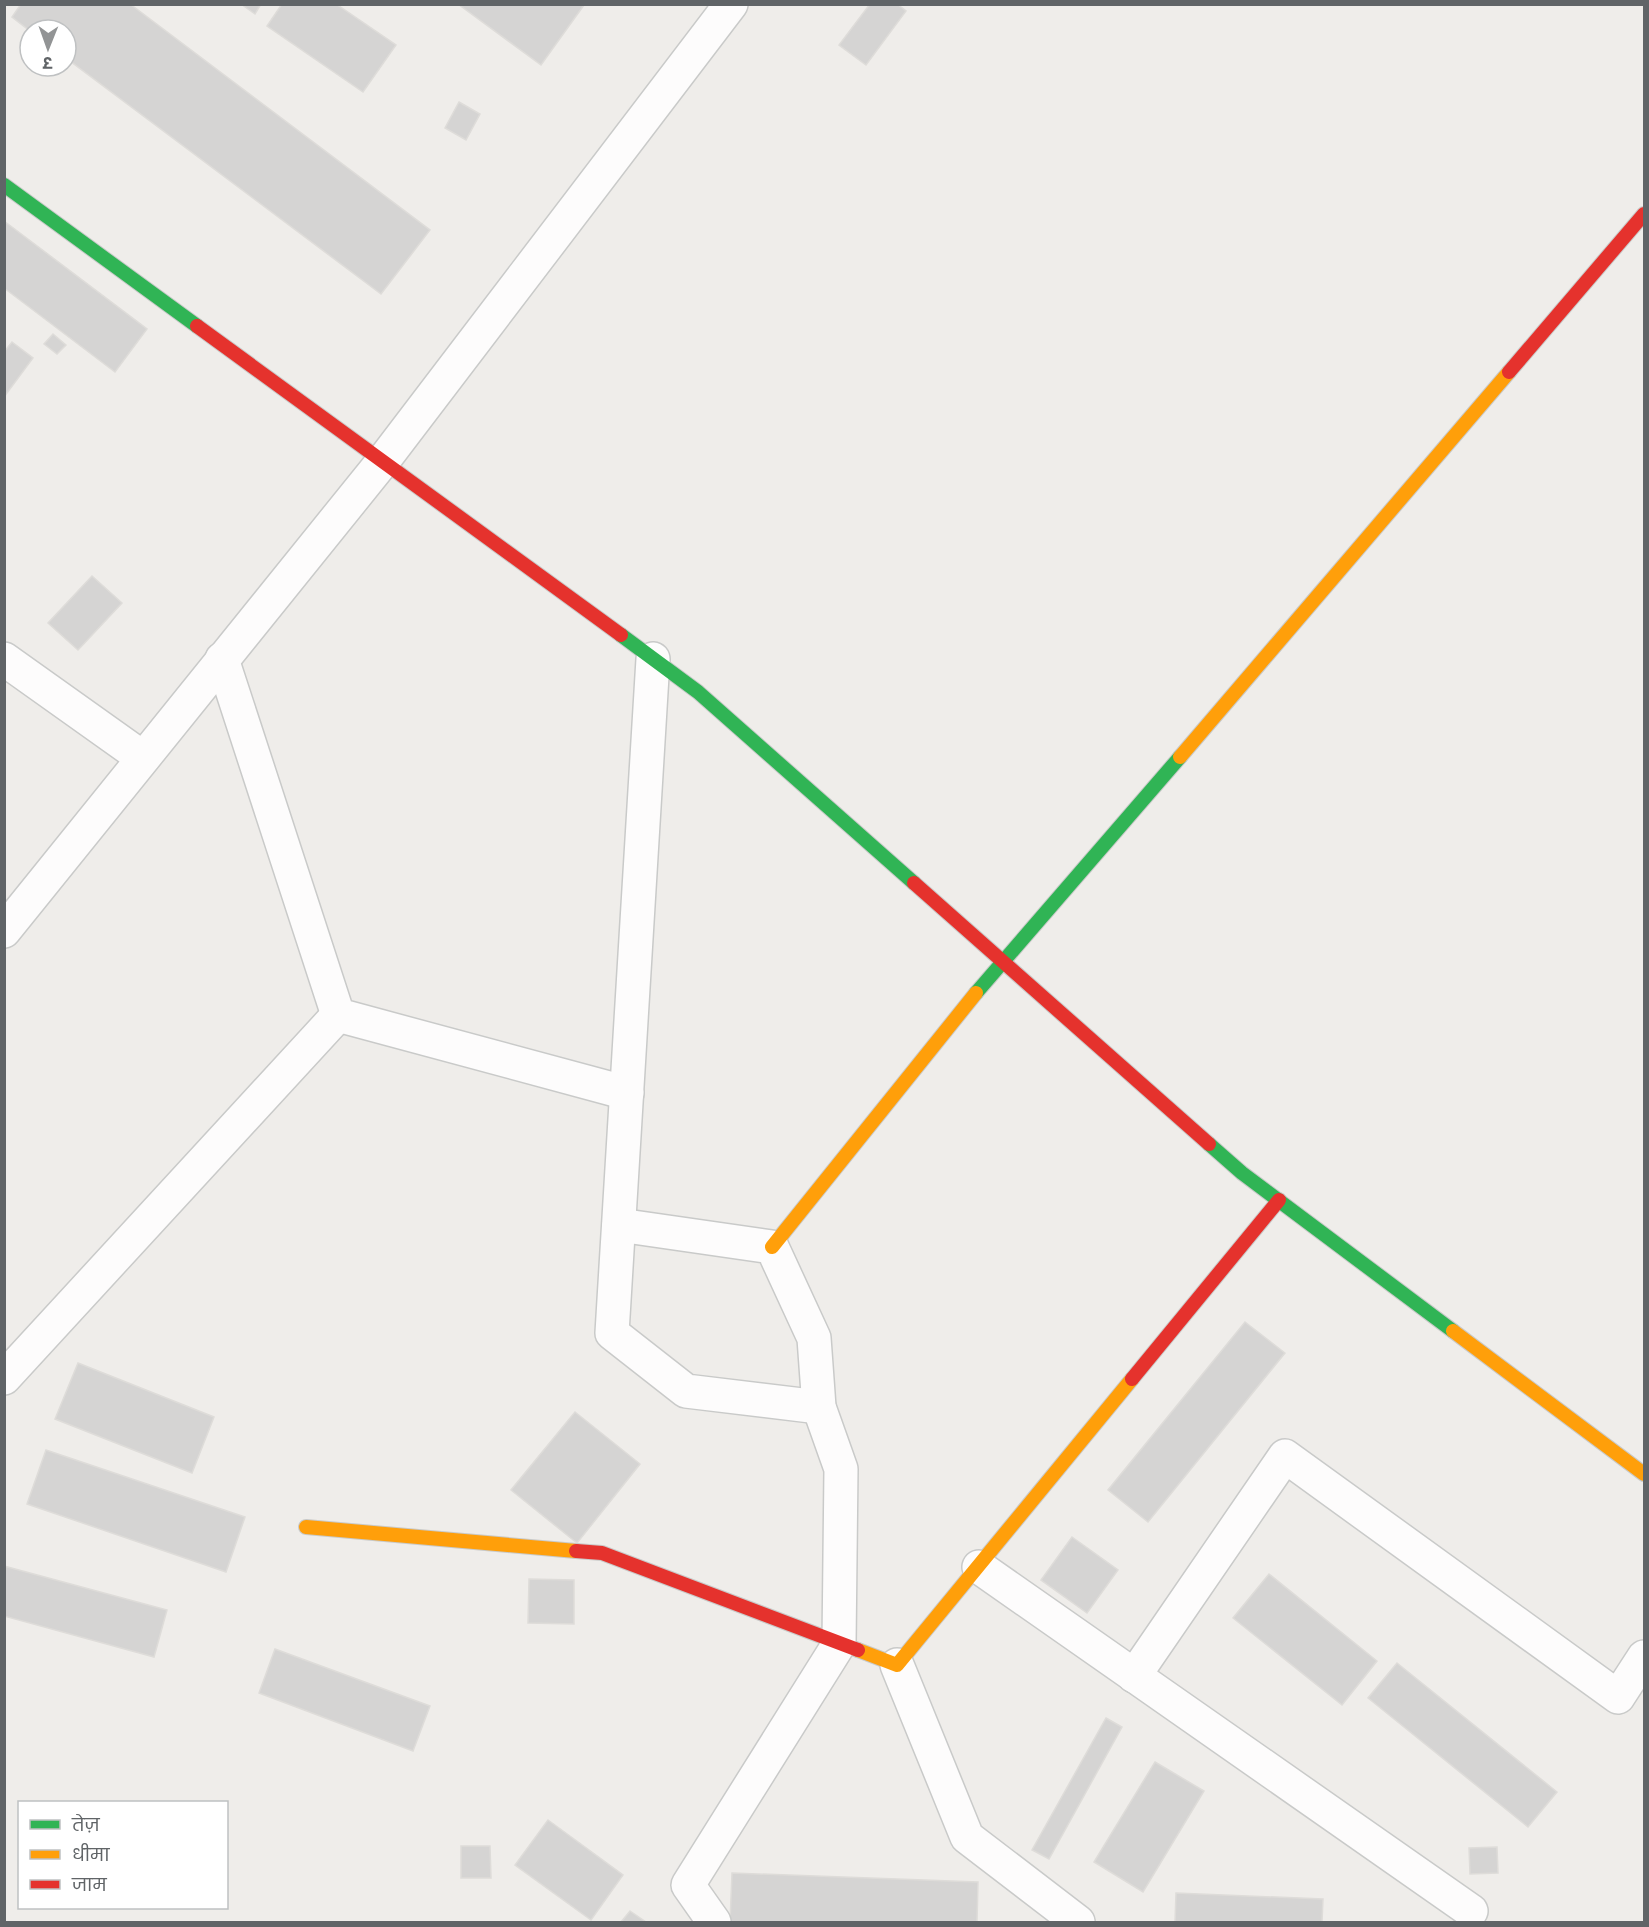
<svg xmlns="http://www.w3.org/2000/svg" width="1649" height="1927" font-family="Poppins,'Noto Sans Devanagari',sans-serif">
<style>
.building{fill:#d5d4d3;stroke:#dedcd9;stroke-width:1.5}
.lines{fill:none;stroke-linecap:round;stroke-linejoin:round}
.street-casing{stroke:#c9cac9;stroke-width:36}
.fast-casing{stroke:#c9cac9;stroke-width:16}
.slow-casing{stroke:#c9cac9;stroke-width:16}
.jam-casing{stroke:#c9cac9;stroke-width:16}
.street{stroke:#fdfcfc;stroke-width:33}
.fast{stroke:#30b455;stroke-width:14}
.slow{stroke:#ff9f0a;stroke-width:14}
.jam{stroke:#e5322d;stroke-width:14}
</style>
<rect width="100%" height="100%" fill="#efedea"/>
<g class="building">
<path d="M21,4h109l300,226 -49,64 -315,-236v-28l-36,1 -18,-14z"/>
<path d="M241,4h20l-6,10z"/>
<path d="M282,4h54l60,41 -33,47 -96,-66z"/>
<path d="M458,4h125l1,1 -43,60z"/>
<path d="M870,4h27l9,7 -40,54 -27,-20z"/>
<path d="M459,102l21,12 -14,26 -21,-12z"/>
<path d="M4,221l143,108 -32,43 -111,-84z"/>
<path d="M53,334l13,11 -9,9 -13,-10z"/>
<path d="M12,342l21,16 -29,39v-45z"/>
<path d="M92,576l30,27 -44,47 -30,-27z"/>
<path d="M1245,1322l40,31 -137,169 -40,-32z"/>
<path d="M78,1363l136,54 -22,56 -137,-54z"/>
<path d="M575,1412l65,52 -63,79 -66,-53z"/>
<path d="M46,1450l199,67 -19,55 -199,-68z"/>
<path d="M1072,1537l46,33 -31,43 -46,-33z"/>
<path d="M4,1566l163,44 -13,47 -150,-41z"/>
<path d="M1269,1574l108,87 -35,44 -109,-87z"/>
<path d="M529,1579l45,1v44l-46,-1z"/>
<path d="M275,1649l155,57 -17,45 -154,-58z"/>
<path d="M1397,1663l160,129 -29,35 -160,-129z"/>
<path d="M1106,1718l16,9 -73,132 -17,-9z"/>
<path d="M1155,1762l49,29 -61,101 -49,-30z"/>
<path d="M548,1820l75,55 -32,45 -76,-55z"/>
<path d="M461,1846h29l1,32h-30z"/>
<path d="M1497,1847l1,26 -28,1 -1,-26z"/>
<path d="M732,1873l246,9 -1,40h-247z"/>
<path d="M1176,1893l147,6 -1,23h-147z"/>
<path d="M630,1911l16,11h-25z"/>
</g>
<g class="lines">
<defs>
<g id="street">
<path d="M4,659l139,99"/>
<path d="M222,659l116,356 289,78"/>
<path d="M653,659l-41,674 74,58 133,16"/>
<path d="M4,931l379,-470 348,-457"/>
<path d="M619,1225l153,22 42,91 5,69 22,62 -2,175 -151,241 26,37"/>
<path d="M4,1378l334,-363"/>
<path d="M979,1567l492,344"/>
<path d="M897,1665l70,172 111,85"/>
<path d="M1134,1676l151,-220 333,241 26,-40"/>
</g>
<g id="fast">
<path d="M4,185l193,141"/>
<path d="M621,635l77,57 216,191"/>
<path d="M976,993l204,-236"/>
<path d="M1209,1144l33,29 211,158"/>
</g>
<g id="slow">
<path d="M1180,757l329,-385"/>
<path d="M772,1247l204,-254"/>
<path d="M1453,1331l191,143"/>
<path d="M306,1527l270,24"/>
<path d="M858,1650l39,15 235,-286"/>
</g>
<g id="jam">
<path d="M197,326l424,309"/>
<path d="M1509,372l135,-158"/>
<path d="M914,883l295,261"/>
<path d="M1132,1379l147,-179"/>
<path d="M576,1551l26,2 256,97"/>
</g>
</defs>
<use href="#street" class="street-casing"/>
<use href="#fast" class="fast-casing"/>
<use href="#slow" class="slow-casing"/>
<use href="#jam" class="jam-casing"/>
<use href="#street" class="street"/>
<use href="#fast" class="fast"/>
<use href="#slow" class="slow"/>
<use href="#jam" class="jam"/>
</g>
<rect width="1649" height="1927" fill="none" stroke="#606467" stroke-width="12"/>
<rect x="18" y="1801" width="210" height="108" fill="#ffffff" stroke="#bfc1c2" stroke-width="1.5"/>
<rect x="30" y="1820" width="30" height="9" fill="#30b455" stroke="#bfc1c2" stroke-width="1.5"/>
<text x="72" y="1831" font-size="18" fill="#606467">तेज़</text>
<rect x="30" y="1850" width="30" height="9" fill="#ff9f0a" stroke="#bfc1c2" stroke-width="1.5"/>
<text x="72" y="1861" font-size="18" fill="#606467">धीमा</text>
<rect x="30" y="1880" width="30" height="9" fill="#e5322d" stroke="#bfc1c2" stroke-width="1.5"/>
<text x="72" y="1891" font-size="18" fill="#606467">जाम</text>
<g transform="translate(48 48) rotate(181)"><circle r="28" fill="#ffffff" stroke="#bfc1c2" stroke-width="1.5"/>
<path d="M0-4.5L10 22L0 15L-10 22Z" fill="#929495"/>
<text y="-9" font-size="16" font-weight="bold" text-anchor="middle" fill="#606467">उ</text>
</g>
</svg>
